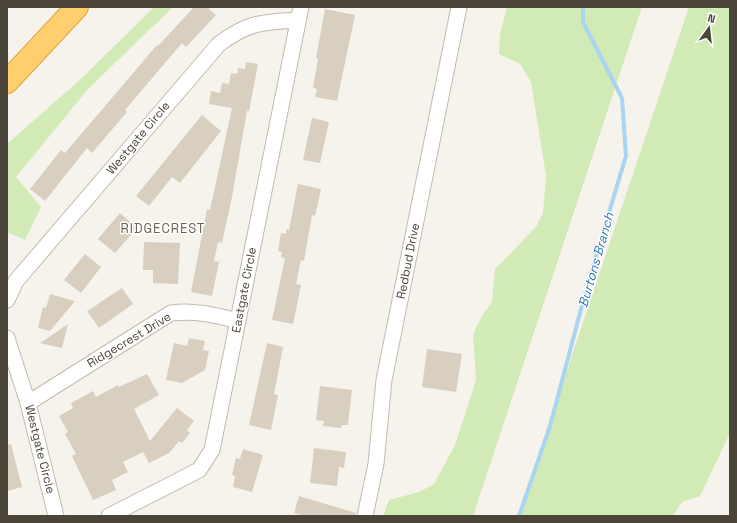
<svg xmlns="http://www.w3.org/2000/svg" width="737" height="523" font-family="'Space Grotesk',sans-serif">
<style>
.green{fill:#d2eab5}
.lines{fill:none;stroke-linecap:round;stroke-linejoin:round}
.stream{stroke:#a9d4f2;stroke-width:4}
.building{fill:#d8cfc1}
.minor-casing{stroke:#c2bbae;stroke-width:17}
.motorway-casing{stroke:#e0a43c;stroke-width:24}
.minor{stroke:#fff;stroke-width:15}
.motorway{stroke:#ffcf6e;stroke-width:22}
.labels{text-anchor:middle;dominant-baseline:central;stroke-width:3;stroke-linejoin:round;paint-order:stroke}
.street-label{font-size:12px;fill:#4b4439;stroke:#fff}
.neighbourhood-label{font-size:13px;letter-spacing:1px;fill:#6e6250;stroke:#fff}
.water-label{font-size:13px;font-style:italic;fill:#2e7ab2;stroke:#fff}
</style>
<rect width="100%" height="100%" fill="#f6f3ec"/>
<g class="green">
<path d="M154,7h19l-85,82 -72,88 25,30 -16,33 -18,-8v-88l76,-67z"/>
<path d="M507,7h135l-169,509h-90l6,-16 30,-8 15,-8 21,-39 21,-65 -3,-46 9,-18 10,-14 3,-33 41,-42 7,-14 3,-37 -15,-94 -11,-18 -21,-10 1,-20z"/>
<path d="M689,7h41v426l-30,63 -18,6 -9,14h-155z"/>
</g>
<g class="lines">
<path class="stream" d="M519,516l31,-90 39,-147 37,-123 -4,-58 -39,-76v-15"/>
</g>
<g class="building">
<path d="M194,7h13l9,8 -30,32 -4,-4 -57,67 2,2 -35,41 -5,-5 -42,53 -15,-12 31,-39 4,3 92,-108 1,1z"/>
<path d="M325,9l30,6 -18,86 -22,-4 2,-8 -4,-1 5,-29 -2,-1z"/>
<path d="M246,62l12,2 -9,47h-2l-15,86 -10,46 -4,-1 -4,19 5,1 -7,34 -21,-4 16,-83 3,1 22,-102 -23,-4 2,-13 9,2 2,-10 7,1 2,-11 6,1 1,-6 7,1z"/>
<path d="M202,115l19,16 -41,52 -8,-6 -23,29 -13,-10z"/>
<path d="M312,118l17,4 -9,41 -17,-3z"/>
<path d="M298,184l23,5 -6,27 -3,-1 -8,46 -3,-1 -5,24 5,1 -8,39 -21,-4 13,-62 -4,-1 1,-5 -4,-1 3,-18 5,1v-5l3,1z"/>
<path d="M120,213l17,15 -22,25 -17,-14z"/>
<path d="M144,242l36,1 -2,41 -25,-1v-13h-10z"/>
<path d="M85,254l16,13 -20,26 -17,-13z"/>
<path d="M122,288l11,16 -34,24 -12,-17 8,-5h2l-1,-1z"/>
<path d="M50,294l25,7 -25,30 -12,-3 5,-21 3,1z"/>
<path d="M68,324l-6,24 -22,-5z"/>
<path d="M189,338l16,3 -2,9 6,1 -4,19 -23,13 -16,-3 8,-37 13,3z"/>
<path d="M267,343l16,4 -9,47 4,1 -7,35 -22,-5z"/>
<path d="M427,349l35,5 -6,38 -34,-5z"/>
<path d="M147,374l12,21 -25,14 16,32 27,-33 17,13 -7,9 3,3 -8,10 -3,-2 -10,12 -20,10 -6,-11 -20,10 5,10 -16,8 4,10 -23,10 -21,-44 4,-2 -11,-20 3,-2 -9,-16 14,-8 -2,-5 22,-12 3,6 22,-12 1,2z"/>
<path d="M320,386l32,4 -4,35h-6l-1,3 -18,-2 1,-5 -8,-1z"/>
<path d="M11,444l11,43 -15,4v-46z"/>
<path d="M314,448l32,4 -2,16 -5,-1 -2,19 -27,-3z"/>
<path d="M243,449l20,6 -11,37 -19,-5 2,-11 -3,-1 4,-17 4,1z"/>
<path d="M299,496l57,17 -1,3h-50l-11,-3z"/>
</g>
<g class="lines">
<defs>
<g id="minor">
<path d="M7,300l9,-19 203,-237c30,-22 43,-22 79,-24"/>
<path d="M7,338l21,65 28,113"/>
<path d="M28,403l143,-90c24,-3 44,2 67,8"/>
<path d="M109,516l90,-46 13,-20 89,-443"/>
<path d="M365,516l11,-52 8,-84 75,-373"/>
</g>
<path id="motorway" d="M7,82l70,-75"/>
</defs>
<use href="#minor" class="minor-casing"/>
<use href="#motorway" class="motorway-casing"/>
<use href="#minor" class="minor"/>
<use href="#motorway" class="motorway"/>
</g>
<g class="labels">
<g class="street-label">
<text transform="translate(138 138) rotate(-50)">Westgate Circle</text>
<text transform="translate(408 261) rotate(-79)">Redbud Drive</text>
<text transform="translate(244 290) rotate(-79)">Eastgate Circle</text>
<text transform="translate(129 340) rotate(-31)">Ridgecrest Drive</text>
<text transform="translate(40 449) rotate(76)">Westgate Circle</text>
</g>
<g class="neighbourhood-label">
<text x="163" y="228">RIDGECREST</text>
</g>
<g class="water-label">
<text transform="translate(596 260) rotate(-74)">Burtons Branch</text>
</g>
</g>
<rect width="737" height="523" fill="none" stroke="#4b4439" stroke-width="16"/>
<g transform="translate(709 28) rotate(15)" stroke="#ffffff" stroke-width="3" paint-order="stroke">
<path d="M0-3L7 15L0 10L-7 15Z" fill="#4b4439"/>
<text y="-6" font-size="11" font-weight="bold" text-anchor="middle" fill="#4b4439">N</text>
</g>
</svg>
